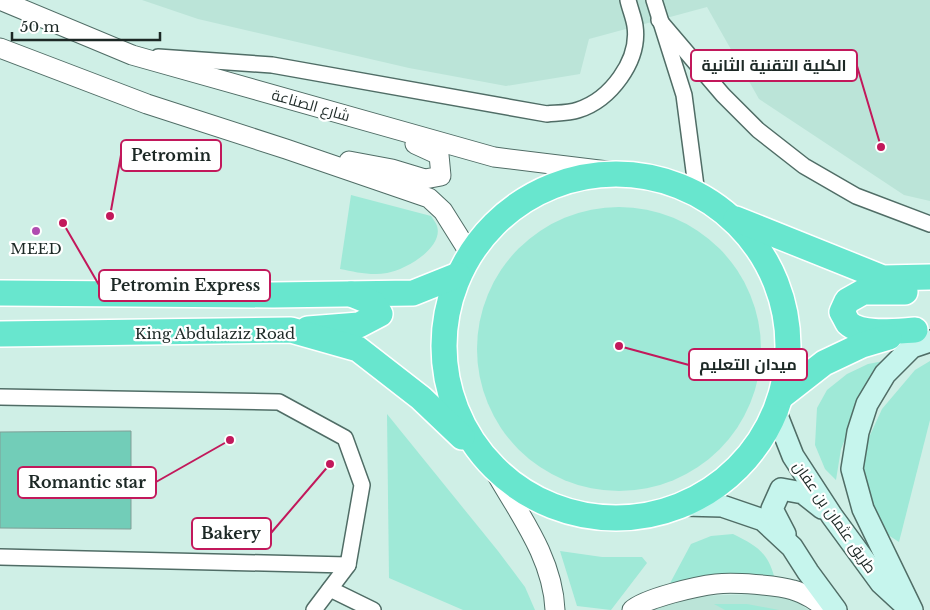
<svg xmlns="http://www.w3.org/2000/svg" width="930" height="610" font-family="'Libre Baskerville',Cairo,serif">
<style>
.built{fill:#bbe4d8}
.green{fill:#9fe9d7}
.building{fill:#72cdb8;stroke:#809f97}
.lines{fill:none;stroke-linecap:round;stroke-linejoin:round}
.minor-casing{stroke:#506d66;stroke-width:18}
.tertiary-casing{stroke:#506d66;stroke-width:21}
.secondary-casing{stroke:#506d66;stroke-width:24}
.trunk-casing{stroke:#fff;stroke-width:28}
.minor{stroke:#fff;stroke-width:15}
.tertiary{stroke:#fff;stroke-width:19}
.secondary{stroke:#c6f5ed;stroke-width:21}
.trunk{stroke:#68e6ce;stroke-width:25}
.poi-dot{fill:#b04cb1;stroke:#fff;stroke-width:2}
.labels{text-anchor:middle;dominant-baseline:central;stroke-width:4.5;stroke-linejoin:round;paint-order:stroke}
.street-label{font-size:15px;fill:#1c2825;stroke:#fff}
.poi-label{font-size:15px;fill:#1c2825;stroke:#fff}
.leader{fill:none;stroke:#c2185b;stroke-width:2}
.callout-dot{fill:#c2185b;stroke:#fff;stroke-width:2}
.callout{fill:#fff;stroke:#c2185b;stroke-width:2}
.callout-label{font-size:16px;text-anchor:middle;font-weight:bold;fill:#1c2825}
</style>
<rect width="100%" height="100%" fill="#cfefe6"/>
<g class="built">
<path d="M142,0h788v201l-26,-6 -145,-96 -52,-92 -118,32 -9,35 -74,12 -97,-18 -211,-49z"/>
<path d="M759,594l33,5 17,11h-157l44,-14z"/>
</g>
<g class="green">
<path d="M351,195l80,21c2,3 5,7 6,10 7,22 -32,44 -50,47 -15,3 -32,-1 -47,-4z"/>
<circle cx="619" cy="349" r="142"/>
<path d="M894,359l-35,46 -18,44 -5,31 -11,-11 -10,-24 2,-37 10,-18 20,-16 21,-10z"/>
<path d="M930,361v59l-31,122 -17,-11 -22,-58 5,-27 17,-37 33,-39z"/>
<path d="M387,414l111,137 27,36 10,23h-72l-74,-32z"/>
<path d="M733,534c22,11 34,17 41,42l-64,-1 -42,12 23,-43 20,-8z"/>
<path d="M560,551l42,6h40l5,6 -36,47 -34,-4z"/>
<path d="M714,604h33l32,6h-54z"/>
</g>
<path class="building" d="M131,431v98l-131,-1v-96z"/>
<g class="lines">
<defs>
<g id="minor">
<path d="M654,0l30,95 13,99"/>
<path d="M659,20l64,75 35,35 46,36 52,30 74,28"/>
<path d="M158,57l114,8 275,49c10,-1 22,-1 31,-4 32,-10 62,-49 57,-84 -1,-8 -5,-17 -7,-26"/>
<path d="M0,397l279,5 66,36 17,47 -14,80 -348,-8"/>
<path d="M330,589l43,21"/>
<path d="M314,610l34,-45"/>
</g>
<g id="tertiary">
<path d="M0,0l132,55 362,102 138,17"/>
<path d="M0,48l147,56 139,45 143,49 14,13 27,43"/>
<path d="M349,161l43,8 33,10 16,-3 -2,-21 -24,-11"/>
<path d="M494,470c25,44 59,88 61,140"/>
<path d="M632,610c13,-12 66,-24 84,-26 17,-2 62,1 77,6 11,3 26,12 33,20"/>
</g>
<g id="secondary">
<path d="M776,413l17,43 39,60 49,67 25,23"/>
<path d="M684,505l38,1 41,14 29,27 16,25 28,38"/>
<path d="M785,534l-13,-25 9,-20 22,4 19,15"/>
<path d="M912,610l-49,-101 -11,-40 6,-37 9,-28 18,-30 27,-27 18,-6"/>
</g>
<g id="trunk">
<circle cx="616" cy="346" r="172"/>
<path d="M736,219l147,59 47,-1"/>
<path d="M905,292h-42l-16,9 -5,11c2,3 4,8 6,11 14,13 49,8 67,7"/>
<path d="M0,293l273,2 140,-2 45,-18"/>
<path d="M308,329l51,-4 21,-11 -7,-11 -22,-9"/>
<path d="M0,334l291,-4 67,19 63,49 41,39"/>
<path d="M783,395l41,-32 38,-18 27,-8"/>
</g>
</defs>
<use href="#minor" class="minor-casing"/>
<use href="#tertiary" class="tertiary-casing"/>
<use href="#secondary" class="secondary-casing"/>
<use href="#trunk" class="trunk-casing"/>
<use href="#minor" class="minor"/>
<use href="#tertiary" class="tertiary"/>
<use href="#secondary" class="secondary"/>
<use href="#trunk" class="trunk"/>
</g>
<circle class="poi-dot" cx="36" cy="231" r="5"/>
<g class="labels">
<g class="street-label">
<text transform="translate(311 105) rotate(16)">شارع الصناعة</text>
<text x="215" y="333">King Abdulaziz Road</text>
<text transform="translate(835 517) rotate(55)">طريق عثمان بن عفان</text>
</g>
<g class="poi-label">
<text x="36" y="248">MEED</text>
</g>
</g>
<path class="leader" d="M881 147L857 66M110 216L121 155M63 223L99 285M619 346L689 365M230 440L156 482M330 464L271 533"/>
<g class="callout-dot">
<circle cx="881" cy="147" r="5"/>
<circle cx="110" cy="216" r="5"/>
<circle cx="63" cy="223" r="5"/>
<circle cx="619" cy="346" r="5"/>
<circle cx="230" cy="440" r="5"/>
<circle cx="330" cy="464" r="5"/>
</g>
<g class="callout">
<rect x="691" y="50" width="166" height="31" rx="5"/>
<rect x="121" y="140" width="100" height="31" rx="5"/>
<rect x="99" y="270" width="171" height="31" rx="5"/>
<rect x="689" y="349" width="118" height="31" rx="5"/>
<rect x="18" y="467" width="138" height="31" rx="5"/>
<rect x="192" y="518" width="79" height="31" rx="5"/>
</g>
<g class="callout-label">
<text x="774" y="71">الكلية التقنية الثانية</text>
<text x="171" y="161">Petromin</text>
<text x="185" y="291">Petromin Express</text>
<text x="748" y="370">ميدان التعليم</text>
<text x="87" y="488">Romantic star</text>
<text x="231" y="539">Bakery</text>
</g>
<path d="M12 32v8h148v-8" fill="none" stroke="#1c2825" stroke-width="2.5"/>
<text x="20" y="32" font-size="15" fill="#1c2825" stroke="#ffffff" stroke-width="4" paint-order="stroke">50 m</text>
</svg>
